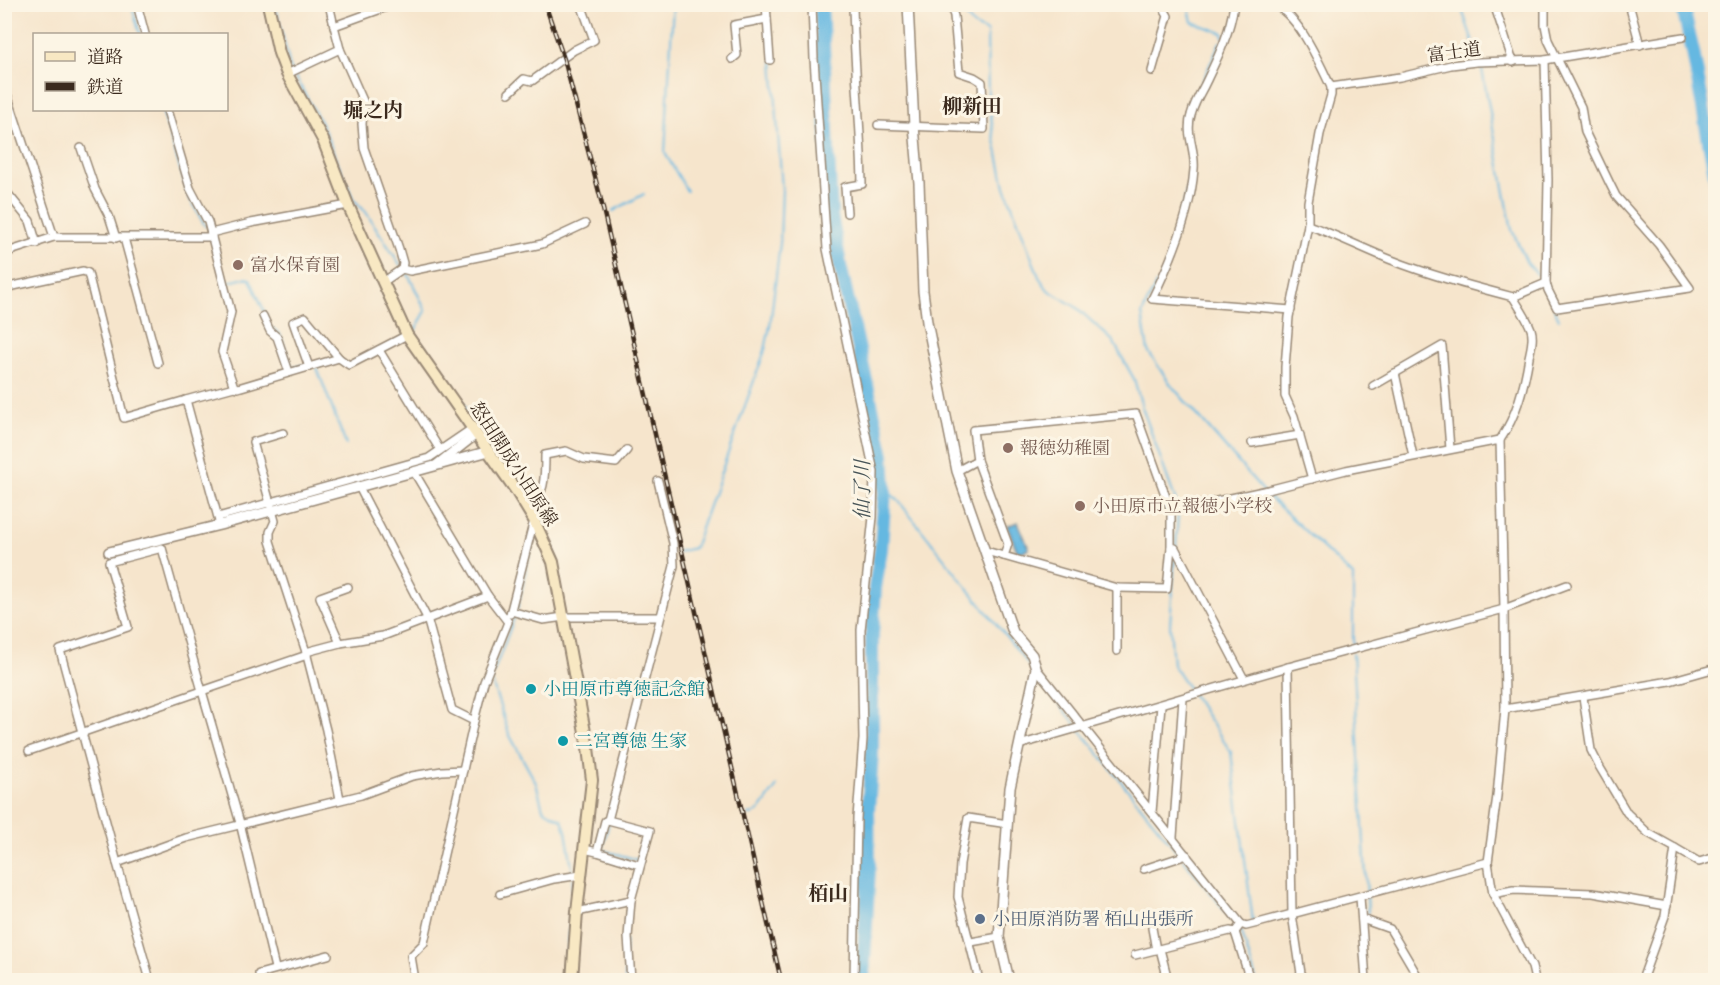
<svg xmlns="http://www.w3.org/2000/svg" width="1720" height="985" font-family="'IM FELL Great Primer','Noto Serif JP',serif">
<style>
.water{fill:#65b8e1;stroke:#507180;stroke-width:1.5}
.lines{fill:none;stroke-linecap:round;stroke-linejoin:round}
.stream{stroke:#65b8e1;stroke-width:2}
.river{stroke:#65b8e1;stroke-width:14}
.minor-casing{stroke:#988875;stroke-width:10}
.tertiary-casing{stroke:#988875;stroke-width:12}
.secondary-casing{stroke:#988875;stroke-width:14}
.minor{stroke:#fff;stroke-width:7}
.tertiary{stroke:#fff;stroke-width:9}
.secondary{stroke:#f8e8c3;stroke-width:10}
.rail-casing{stroke:#3b2a1e;stroke-width:4.5}
.rail{stroke:#fcf5e5;stroke-width:2;stroke-dasharray:7;stroke-linecap:butt}
.education-dot{fill:#8d6e63;stroke:#fcf5e5;stroke-width:2}
.culture-dot{fill:#0f9aa8;stroke:#fcf5e5;stroke-width:2}
.service-dot{fill:#5c6f8a;stroke:#fcf5e5;stroke-width:2}
.labels{text-anchor:middle;dominant-baseline:central;stroke-width:6;stroke-linejoin:round;paint-order:stroke}
.street-label{font-size:18px;fill:#3b2a1e;stroke:#fcf5e5}
.education-label{font-size:18px;fill:#785e54;stroke:#fcf5e5;text-anchor:start}
.culture-label{font-size:18px;fill:#0d838f;stroke:#fcf5e5;text-anchor:start}
.service-label{font-size:18px;fill:#4e5e75;stroke:#fcf5e5;text-anchor:start}
.neighbourhood-label{font-size:20px;font-weight:bold;fill:#3b2a1e;stroke:#fcf5e5}
.water-label{font-size:20px;font-style:italic;fill:#485558;stroke:#fcf5e5}
</style>
<rect width="100%" height="100%" fill="#fcf5e5"/>
<filter id="ink" filterUnits="userSpaceOnUse"><feTurbulence type="fractalNoise" baseFrequency=".0167" numOctaves="2"/><feDisplacementMap in="SourceGraphic" scale="12" xChannelSelector="R" yChannelSelector="G"/><feConvolveMatrix kernelMatrix="1 2 1 2 8 2 1 2 1" color-interpolation-filters="sRGB"/></filter>
<filter id="wash" filterUnits="userSpaceOnUse"><feTurbulence type="fractalNoise" baseFrequency=".008" numOctaves="4" result="noise"/><feDisplacementMap in="SourceGraphic" scale="24" xChannelSelector="R" yChannelSelector="G"/><feGaussianBlur stdDeviation="1.35" result="paint"/><feColorMatrix in="noise" values="0 0 0 0 0 0 0 0 0 0 0 0 0 0 0 0 0 1.4 0 .05"/><feComposite in="paint" operator="in"/></filter>
<g filter="url(#wash)">
<rect width="100%" height="100%" fill="#f6e5cc"/>
<path class="water" d="M1018,522l11,27 -11,4 -11,-27z"/>
<g class="lines">
<g class="stream">
<path d="M131,4l9,30"/>
<path d="M275,4l15,63 32,58 31,74 12,12 36,55"/>
<path d="M673,4l-8,149 22,38"/>
<path d="M957,4l16,21 14,7 1,63 5,36 12,56 34,90 9,13 28,17 37,34 21,38 8,28 36,100"/>
<path d="M1188,4l4,18 31,11v4"/>
<path d="M1460,4l19,55"/>
<path d="M1481,64l31,166 15,33 13,14 3,7"/>
<path d="M1199,89l21,-47"/>
<path d="M162,110l27,87 16,29"/>
<path d="M1188,113l-3,14 6,40"/>
<path d="M613,211l31,-17"/>
<path d="M1168,256l17,-57 5,-27"/>
<path d="M407,272l19,39 -13,23 91,126 27,44"/>
<path d="M225,283l20,-5 5,1 16,36"/>
<path d="M1156,284l-14,30 6,37 23,34 95,109 87,82v71"/>
<path d="M1554,308l5,11"/>
<path d="M272,328l8,6 12,34 11,-3"/>
<path d="M317,368l29,77"/>
<path d="M885,489l12,10 135,170"/>
<path d="M533,509l5,11"/>
<path d="M1176,546l2,-33"/>
<path d="M677,552l17,-4 71,-198 5,-24 10,-83 2,-53 -9,-130"/>
<path d="M1175,554l-5,71 3,40 58,87 22,170"/>
<path d="M517,610l18,-79"/>
<path d="M515,616l-24,63 18,55 27,49 7,26 19,11 4,11 7,42"/>
<path d="M1353,653l15,260"/>
<path d="M1037,676l40,50"/>
<path d="M1080,730l100,125"/>
<path d="M749,815l10,-4 18,-25"/>
<path d="M609,823l-7,27 36,10v2"/>
<path d="M1183,859l58,71 15,50"/>
<path d="M566,980l7,-101"/>
<path d="M625,980v-39"/>
</g>
<g class="river">
<path d="M821,4l10,212 10,54 42,186 2,33 -4,60 -6,39 -3,46v119l-4,57 1,56 -6,114"/>
<path d="M1682,4l11,48 23,128"/>
</g>
</g>
</g>
<g filter="url(#ink)">
<g class="lines">
<defs>
<g id="minor">
<path d="M137,4l8,30"/>
<path d="M329,4l5,22"/>
<path d="M766,4l4,56"/>
<path d="M812,4l2,55 13,190 47,223 -1,45 -12,113 2,109 -6,79 -3,162"/>
<path d="M1234,4c-4,30 -17,55 -30,82 -5,9 -10,18 -13,29 -6,19 5,35 3,54 -3,43 -23,92 -42,130l139,11"/>
<path d="M1272,4c27,10 47,59 59,83l69,-10 51,-12 25,-3 69,-2 138,-23"/>
<path d="M1494,4l19,58"/>
<path d="M1545,4v21l3,15 33,67 4,25 25,52 6,12 43,49 31,43 -133,20 -9,-18 -2,-7 2,-103 -3,-120"/>
<path d="M1629,4l11,41"/>
<path d="M340,49l24,54 -2,21 2,24 35,101 4,14 -1,6"/>
<path d="M732,59l5,-4 -3,-30 33,-6"/>
<path d="M1152,71l16,-55 -7,-12"/>
<path d="M287,74l53,-25 -6,-23 61,-22"/>
<path d="M4,85l50,152h158"/>
<path d="M509,93l15,-14 8,2 42,-31 20,-10 -13,-36"/>
<path d="M167,110l23,78 18,34 23,90 -9,40 12,35"/>
<path d="M878,125l106,4 -2,-47 -8,-5 -15,-5 -5,-56 -4,-12"/>
<path d="M81,148l14,41 14,27 7,22"/>
<path d="M4,189l26,32 7,23"/>
<path d="M847,213l-2,-26 17,-3c-1,-60 -8,-119 -9,-180"/>
<path d="M1308,225c28,10 54,23 81,34 40,16 82,27 124,38 6,10 14,21 18,32 3,9 0,19 -2,28 -5,30 -12,58 -29,83"/>
<path d="M211,233l40,-10 97,-18"/>
<path d="M124,238l34,125"/>
<path d="M4,240l5,12"/>
<path d="M4,253l50,-16"/>
<path d="M383,282l19,-13 8,2 132,-27 43,-20"/>
<path d="M4,288l79,-17 5,2 36,145 62,-18"/>
<path d="M1513,297l33,-14"/>
<path d="M263,316l7,15 7,6 12,35"/>
<path d="M379,350l61,100"/>
<path d="M309,367l-16,-45 12,-5 34,41"/>
<path d="M1395,373l18,83"/>
<path d="M1373,386l69,-40 8,103"/>
<path d="M283,433l-30,9 22,79 -5,11v9l36,111 20,78 14,69"/>
<path d="M1252,443l48,-8"/>
<path d="M957,471l20,-11"/>
<path d="M414,472l74,124 20,26 -24,60 -10,39"/>
<path d="M1312,479l-18,-63 -9,-20v-29l4,-50 19,-92v-23l12,-68 11,-39v-8"/>
<path d="M359,487l68,131 25,92 22,11 -50,222 -13,13 4,24"/>
<path d="M528,511c17,-16 17,-33 17,-56l21,-4 18,8 32,4 11,-13"/>
<path d="M218,517l211,-59 44,-30"/>
<path d="M220,525l-34,-125 48,-13 4,1 101,-30 10,7 58,-30"/>
<path d="M1171,547l4,1 69,131"/>
<path d="M986,551l131,37 50,1 4,-42v-36l97,-21 78,-20 154,-30 4,169 1,100 -8,87 -9,66 5,32 39,73 3,13"/>
<path d="M1004,556l4,-12 -31,-84 -4,-30 163,-16 35,97"/>
<path d="M1117,588v63"/>
<path d="M511,611l32,9 21,-3h96"/>
<path d="M510,614l24,-94"/>
<path d="M340,643l-20,-46 28,-10"/>
<path d="M306,652l34,-9 43,-7 105,-40"/>
<path d="M307,655l-105,36 -40,-143 -53,14 19,65 -68,23 57,213 69,-25 175,-43 51,-19 30,-5 21,-1"/>
<path d="M1288,667l4,247 10,66"/>
<path d="M1036,668l205,256 5,2 12,-3 230,-61"/>
<path d="M1583,697l8,53 8,16 28,47 21,20 27,15 -10,68 -23,64"/>
<path d="M1505,709l165,-28 46,-13"/>
<path d="M1019,745l269,-78 216,-58 63,-24"/>
<path d="M29,751l173,-60 38,132 35,145"/>
<path d="M1152,812l9,-107"/>
<path d="M608,820l42,11 -19,69 -3,37 3,43"/>
<path d="M1173,837l10,-138"/>
<path d="M1675,848l24,14 17,-5"/>
<path d="M584,849l13,3 8,-31 3,-1 66,-254 -1,-23 -15,-62"/>
<path d="M597,852l42,13"/>
<path d="M117,863l33,117"/>
<path d="M1144,869l43,-14"/>
<path d="M500,894l54,-15 27,-4"/>
<path d="M1493,894l20,-4 80,3 74,13"/>
<path d="M1360,897l6,83"/>
<path d="M577,912l54,-12"/>
<path d="M1362,919l28,10 30,51"/>
<path d="M1152,928l4,22"/>
<path d="M1235,932l15,48"/>
<path d="M971,942l28,-5"/>
<path d="M1160,949l8,31"/>
<path d="M1135,955l95,-24 5,1 6,-8"/>
<path d="M260,980l-1,-6 69,-19"/>
<path d="M979,980l-21,-83 2,-33 8,-46 40,6"/>
</g>
<g id="tertiary">
<path d="M908,4l6,122 5,57 4,108 4,31 30,149 56,161 19,23 4,13 -26,120 -11,149 10,43"/>
<path d="M438,464l38,-30"/>
<path d="M109,552l111,-27 269,-74"/>
</g>
<path id="secondary" d="M268,4l11,49 8,21 36,66 25,65 59,130 110,157 17,28 19,42 35,186 4,32 -15,132 -5,68"/>
</defs>
<use href="#minor" class="minor-casing"/>
<use href="#tertiary" class="tertiary-casing"/>
<use href="#secondary" class="secondary-casing"/>
<use href="#minor" class="minor"/>
<use href="#tertiary" class="tertiary"/>
<use href="#secondary" class="secondary"/>
<defs>
<path id="rail" d="M545,4l19,55 36,137 181,784"/>
</defs>
<use href="#rail" class="rail-casing"/>
<use href="#rail" class="rail"/>
</g>
</g>
<g class="education-dot">
<circle cx="238" cy="265" r="6"/>
<circle cx="1008" cy="448" r="6"/>
<circle cx="1080" cy="506" r="6"/>
</g>
<g class="culture-dot">
<circle cx="531" cy="689" r="6"/>
<circle cx="563" cy="741" r="6"/>
</g>
<circle class="service-dot" cx="980" cy="919" r="6"/>
<g class="labels">
<g class="street-label">
<text transform="translate(1454 52) rotate(-8)">富士道</text>
<text transform="translate(514 464) rotate(57)">怒田開成小田原線</text>
</g>
<g class="education-label">
<text x="250" y="265">富水保育園</text>
<text x="1020" y="448">報徳幼稚園</text>
<text x="1092" y="506">小田原市立報徳小学校</text>
</g>
<g class="culture-label">
<text x="543" y="689">小田原市尊徳記念館</text>
<text x="575" y="741">二宮尊徳 生家</text>
</g>
<g class="service-label">
<text x="992" y="919">小田原消防署 栢山出張所</text>
</g>
<g class="neighbourhood-label">
<text x="972" y="106">柳新田</text>
<text x="373" y="110">堀之内</text>
<text x="828" y="893">栢山</text>
</g>
<g class="water-label">
<text transform="translate(862 490) rotate(-90)">仙了川</text>
</g>
</g>
<rect width="1720" height="985" fill="none" stroke="#fcf5e5" stroke-width="24"/>
<rect x="33" y="33" width="195" height="78" fill="#fcf5e5" stroke="#afa495" stroke-width="1.5"/>
<rect x="45" y="52" width="30" height="9" fill="#f8e8c3" stroke="#afa495" stroke-width="1.5"/>
<text x="87" y="63" font-size="18" fill="#3b2a1e">道路</text>
<rect x="45" y="82" width="30" height="9" fill="#3b2a1e" stroke="#afa495" stroke-width="1.5"/>
<text x="87" y="93" font-size="18" fill="#3b2a1e">鉄道</text>
</svg>
